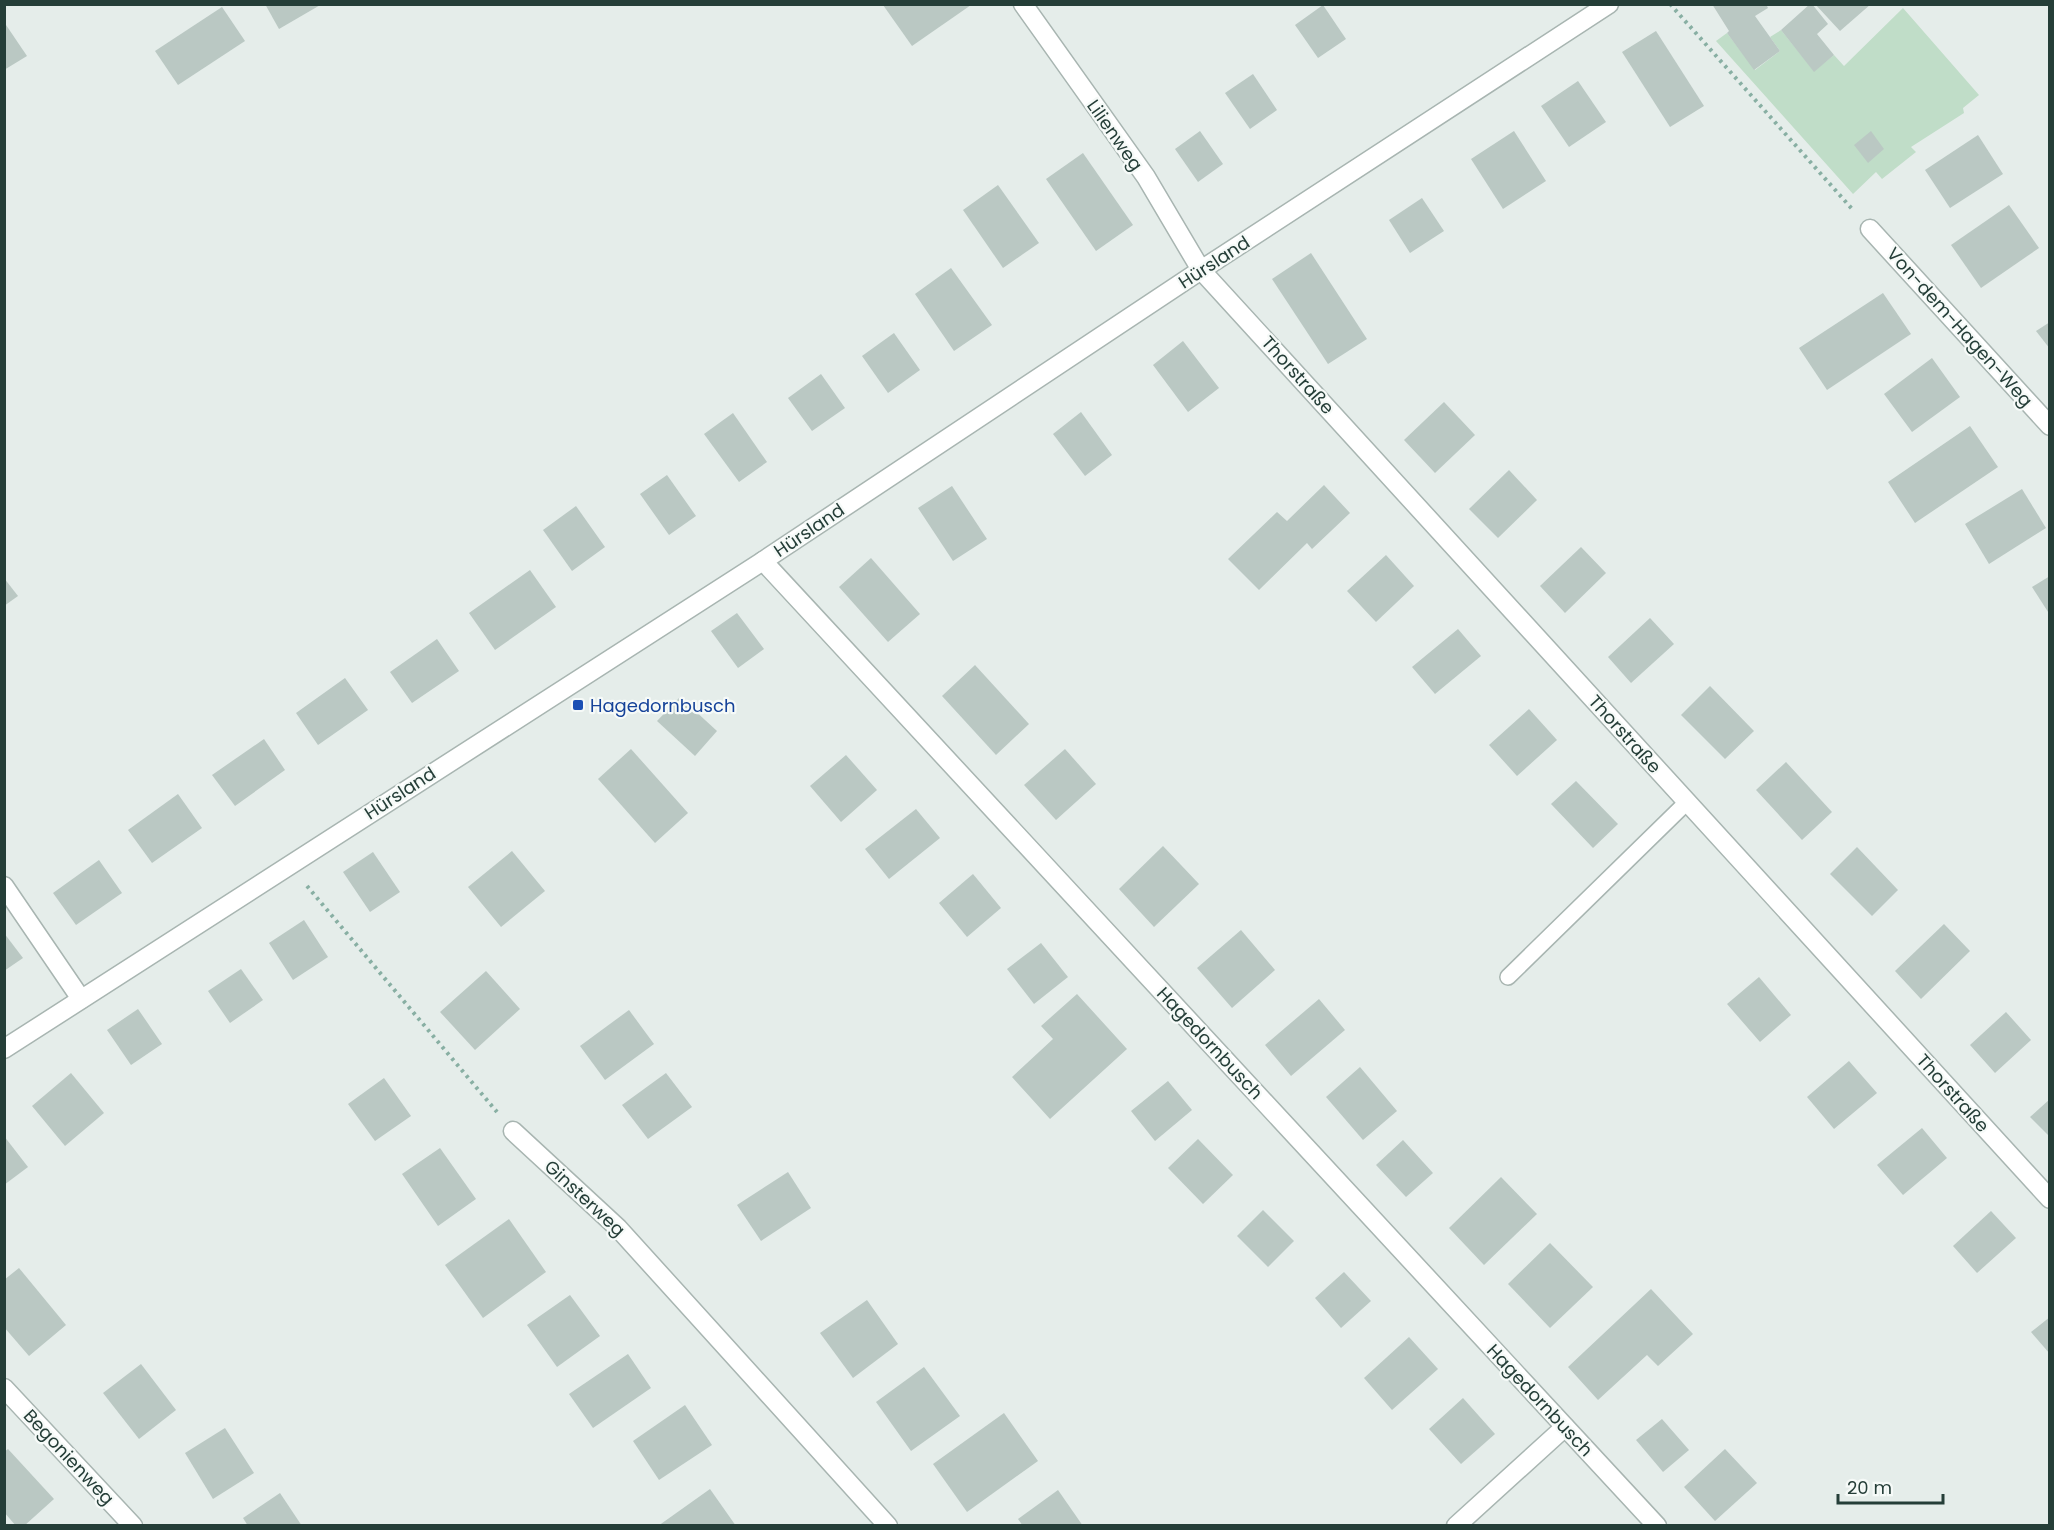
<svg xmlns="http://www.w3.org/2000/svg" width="2054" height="1530" font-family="Poppins,sans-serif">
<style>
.green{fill:#c0ddc8}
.building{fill:#bac8c3}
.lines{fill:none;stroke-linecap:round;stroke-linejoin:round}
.service-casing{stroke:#a8b5b1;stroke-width:18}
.minor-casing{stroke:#a8b5b1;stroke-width:21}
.path{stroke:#88afa3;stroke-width:4;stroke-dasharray:3 4.5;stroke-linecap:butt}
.service{stroke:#fff;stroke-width:15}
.minor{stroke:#fff;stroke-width:18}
.transit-dot{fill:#1a4fb4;stroke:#f6faf8;stroke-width:2}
.labels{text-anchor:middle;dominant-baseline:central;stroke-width:4.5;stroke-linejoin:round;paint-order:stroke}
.street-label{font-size:18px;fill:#253e38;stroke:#f6faf8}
.transit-label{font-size:18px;fill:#164399;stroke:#f6faf8;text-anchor:start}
</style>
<rect width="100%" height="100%" fill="#e5edea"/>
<path class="green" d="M1903,8l76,87 -16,13 1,5 -53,34 5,5 -34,27 -6,-7 -23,22 -137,-153 11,-8 28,37 25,-19 -10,-14 11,-7 33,41 20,-16 10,11z"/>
<g class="building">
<path d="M265,4h57l-43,25z"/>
<path d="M1712,4h54l2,4 -13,8 25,35 -26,19 -27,-37 2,-2z"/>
<path d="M1810,4h2l16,20 -11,10 17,21 -20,17 -33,-42z"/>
<path d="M1815,4h56l-31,27z"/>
<path d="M883,5h88l-59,41z"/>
<path d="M1323,5l23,34 -28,19 -23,-33z"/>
<path d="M222,7l23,34 -67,44 -23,-34z"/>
<path d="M4,22l23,34 -23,14z"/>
<path d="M1656,31l48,75 -34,21 -48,-75z"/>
<path d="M1253,74l24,36 -27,19 -25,-36z"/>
<path d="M1578,81l28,41 -37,25 -28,-41z"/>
<path d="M1200,131l23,33 -25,18 -23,-33z"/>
<path d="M1514,131l32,50 -43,28 -32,-50z"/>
<path d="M1871,131l13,18 -16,14 -14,-18z"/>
<path d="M1978,135l25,39 -53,34 -25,-38z"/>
<path d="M1083,153l50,72 -37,26 -50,-72z"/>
<path d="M998,185l41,58 -36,25 -40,-58z"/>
<path d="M1422,198l22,33 -34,22 -21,-33z"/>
<path d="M2009,205l30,43 -58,40 -30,-43z"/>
<path d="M1311,253l56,86 -39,25 -56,-85z"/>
<path d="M951,268l41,57 -38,26 -39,-57z"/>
<path d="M1883,293l28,41 -84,56 -28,-42z"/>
<path d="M2050,322v27l-14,-18z"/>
<path d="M894,333l26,37 -32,23 -26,-37z"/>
<path d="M1183,341l36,47 -31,24 -35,-47z"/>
<path d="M1932,358l28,39 -48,35 -28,-38z"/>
<path d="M821,374l24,34 -33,23 -24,-33z"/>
<path d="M1444,402l31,33 -40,38 -31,-33z"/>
<path d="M1081,412l31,43 -27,21 -32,-42z"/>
<path d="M733,413l34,49 -28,20 -35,-48z"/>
<path d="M1970,426l28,41 -83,56 -27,-41z"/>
<path d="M1509,470l28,30 -39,38 -29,-29z"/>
<path d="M667,475l29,41 -27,19 -29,-41z"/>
<path d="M1324,485l26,28 -38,36 -5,-6 -48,47 -31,-31 49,-47 10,9z"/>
<path d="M952,486l35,53 -34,22 -35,-53z"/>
<path d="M2022,489l24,39 -57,36 -24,-40z"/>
<path d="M576,506l29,41 -33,24 -29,-41z"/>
<path d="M1581,547l25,26 -41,40 -25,-27z"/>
<path d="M1386,555l28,31 -38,36 -29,-31z"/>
<path d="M871,558l49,56 -32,28 -49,-55z"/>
<path d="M530,570l26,37 -61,43 -26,-37z"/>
<path d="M2050,576v39l-18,-28z"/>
<path d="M4,578l14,18 -14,10z"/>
<path d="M737,613l27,36 -26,19 -27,-37z"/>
<path d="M1650,618l24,26 -43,39 -23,-26z"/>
<path d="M1458,629l23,27 -46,38 -23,-27z"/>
<path d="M437,639l22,32 -47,32 -22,-31z"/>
<path d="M975,665l54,59 -33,31 -54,-59z"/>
<path d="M345,678l23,32 -50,35 -22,-32z"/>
<path d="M1710,686l44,45 -29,28 -44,-44z"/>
<path d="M680,697l37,34 -22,25 -38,-35z"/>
<path d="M1529,709l28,31 -40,36 -28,-31z"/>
<path d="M264,739l21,31 -50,36 -23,-31z"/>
<path d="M631,749l57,64 -33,30 -57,-64z"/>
<path d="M1065,749l31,35 -40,36 -32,-35z"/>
<path d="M846,755l31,35 -36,32 -31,-36z"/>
<path d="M1786,762l46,50 -30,28 -46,-50z"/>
<path d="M1576,781l42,43 -25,24 -42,-44z"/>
<path d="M178,794l24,34 -50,35 -24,-33z"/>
<path d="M916,809l24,29 -51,41 -24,-30z"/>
<path d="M1163,846l36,38 -45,43 -35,-38z"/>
<path d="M1857,847l41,43 -26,26 -42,-42z"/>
<path d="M512,851l33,40 -44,36 -33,-40z"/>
<path d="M373,852l27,40 -30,20 -27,-40z"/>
<path d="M99,860l23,33 -46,32 -23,-32z"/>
<path d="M973,874l28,34 -34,29 -28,-34z"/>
<path d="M304,920l24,37 -35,23 -24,-37z"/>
<path d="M1944,924l26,27 -49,48 -26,-28z"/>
<path d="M1241,930l34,40 -43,38 -35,-40z"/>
<path d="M4,933l19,25 -19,13z"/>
<path d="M1041,943l27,34 -34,27 -27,-35z"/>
<path d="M241,969l22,31 -33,23 -22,-32z"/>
<path d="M486,971l34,38 -45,41 -35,-38z"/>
<path d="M1759,977l32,38 -31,27 -33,-38z"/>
<path d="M1077,994l50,55 -77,70 -38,-42 41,-38 -12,-13z"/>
<path d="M1319,999l26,31 -54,46 -26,-31z"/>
<path d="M138,1009l24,35 -31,21 -24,-35z"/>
<path d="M629,1010l25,34 -49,36 -25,-34z"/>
<path d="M2006,1012l25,28 -36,33 -25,-28z"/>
<path d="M1849,1061l28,32 -43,36 -27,-32z"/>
<path d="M1360,1067l37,44 -34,29 -37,-43z"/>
<path d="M71,1073l33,40 -39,33 -33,-40z"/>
<path d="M666,1073l26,34 -44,32 -26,-34z"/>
<path d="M384,1078l27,38 -36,25 -27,-37z"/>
<path d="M1168,1081l24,29 -37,31 -24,-30z"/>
<path d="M2050,1099v38l-20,-20z"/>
<path d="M1922,1128l25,30 -44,37 -26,-30z"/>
<path d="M4,1136l24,31 -24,18z"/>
<path d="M1198,1139l35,36 -30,29 -35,-36z"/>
<path d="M1403,1140l30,33 -27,24 -30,-32z"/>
<path d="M440,1148l36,51 -38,27 -36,-52z"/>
<path d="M788,1172l23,36 -50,33 -24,-36z"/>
<path d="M1501,1177l36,37 -53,51 -35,-37z"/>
<path d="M1263,1210l31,31 -26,26 -31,-31z"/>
<path d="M1991,1211l25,27 -39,35 -24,-27z"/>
<path d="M509,1219l37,53 -63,46 -38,-53z"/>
<path d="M1550,1243l43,44 -43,41 -42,-44z"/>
<path d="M19,1268l47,57 -37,31 -25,-29v-47z"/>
<path d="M1344,1272l27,29 -30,27 -26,-30z"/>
<path d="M1651,1289l42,45 -35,32 -11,-11 -49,45 -30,-33z"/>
<path d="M570,1295l30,41 -43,31 -30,-42z"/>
<path d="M867,1300l31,44 -45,34 -33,-45z"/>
<path d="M2050,1317v37l-19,-22z"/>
<path d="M1409,1337l29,32 -46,41 -28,-32z"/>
<path d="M628,1354l23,34 -58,40 -24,-34z"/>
<path d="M141,1364l35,46 -37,29 -36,-46z"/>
<path d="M924,1367l36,49 -49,35 -35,-49z"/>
<path d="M1463,1398l32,36 -34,30 -32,-35z"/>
<path d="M685,1405l27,40 -53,35 -26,-39z"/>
<path d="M1004,1413l34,48 -71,51 -34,-48z"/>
<path d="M1662,1419l27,31 -26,22 -27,-32z"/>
<path d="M225,1428l29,45 -41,26 -28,-46z"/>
<path d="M8,1449l46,50 -30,27h-8l-12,-14v-60z"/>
<path d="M1725,1449l32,34 -42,38 -31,-34z"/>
<path d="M710,1489l26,37h-78z"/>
<path d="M1058,1490l25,36h-60l-5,-7z"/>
<path d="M280,1493l22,33h-54l-5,-8z"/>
</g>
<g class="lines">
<defs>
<path id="service" d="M1508,977l179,-175"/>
<g id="minor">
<path d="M1023,4l123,173 55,93 849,929"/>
<path d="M1870,229l180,197"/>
<path d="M763,561l894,965"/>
<path d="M4,886l77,113"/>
<path d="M4,1049l759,-488 438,-291 408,-266"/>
<path d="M513,1131l105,97 270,298"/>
<path d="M4,1388l129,138"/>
<path d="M1456,1526l109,-99"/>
</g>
</defs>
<use href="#service" class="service-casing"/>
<use href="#minor" class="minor-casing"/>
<g class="path">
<path d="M1670,4l183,206"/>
<path d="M307,886l190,226"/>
</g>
<use href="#service" class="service"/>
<use href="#minor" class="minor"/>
</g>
<rect class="transit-dot" x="572" y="699" width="12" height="12" rx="3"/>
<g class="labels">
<g class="street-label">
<text transform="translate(1115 135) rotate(55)">Lilienweg</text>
<text transform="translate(1214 262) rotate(-33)">Hürsland</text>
<text transform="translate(1960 327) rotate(48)">Von-dem-Hagen-Weg</text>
<text transform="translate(1298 375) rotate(48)">Thorstraße</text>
<text transform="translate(809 530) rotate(-34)">Hürsland</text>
<text transform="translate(1625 734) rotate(48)">Thorstraße</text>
<text transform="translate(400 793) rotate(-33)">Hürsland</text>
<text transform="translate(1210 1043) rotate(47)">Hagedornbusch</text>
<text transform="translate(1953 1093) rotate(48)">Thorstraße</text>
<text transform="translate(585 1198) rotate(43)">Ginsterweg</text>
<text transform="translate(1540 1400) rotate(47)">Hagedornbusch</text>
<text transform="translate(69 1457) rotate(47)">Begonienweg</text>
</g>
<g class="transit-label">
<text x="590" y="705">Hagedornbusch</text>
</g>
</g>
<rect width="2054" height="1530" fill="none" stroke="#253e38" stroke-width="12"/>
<path d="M1838 1494v9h105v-9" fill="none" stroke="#253e38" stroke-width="3"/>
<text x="1847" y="1494" font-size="18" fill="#253e38" stroke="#f6faf8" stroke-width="4.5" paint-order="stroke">20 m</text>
</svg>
